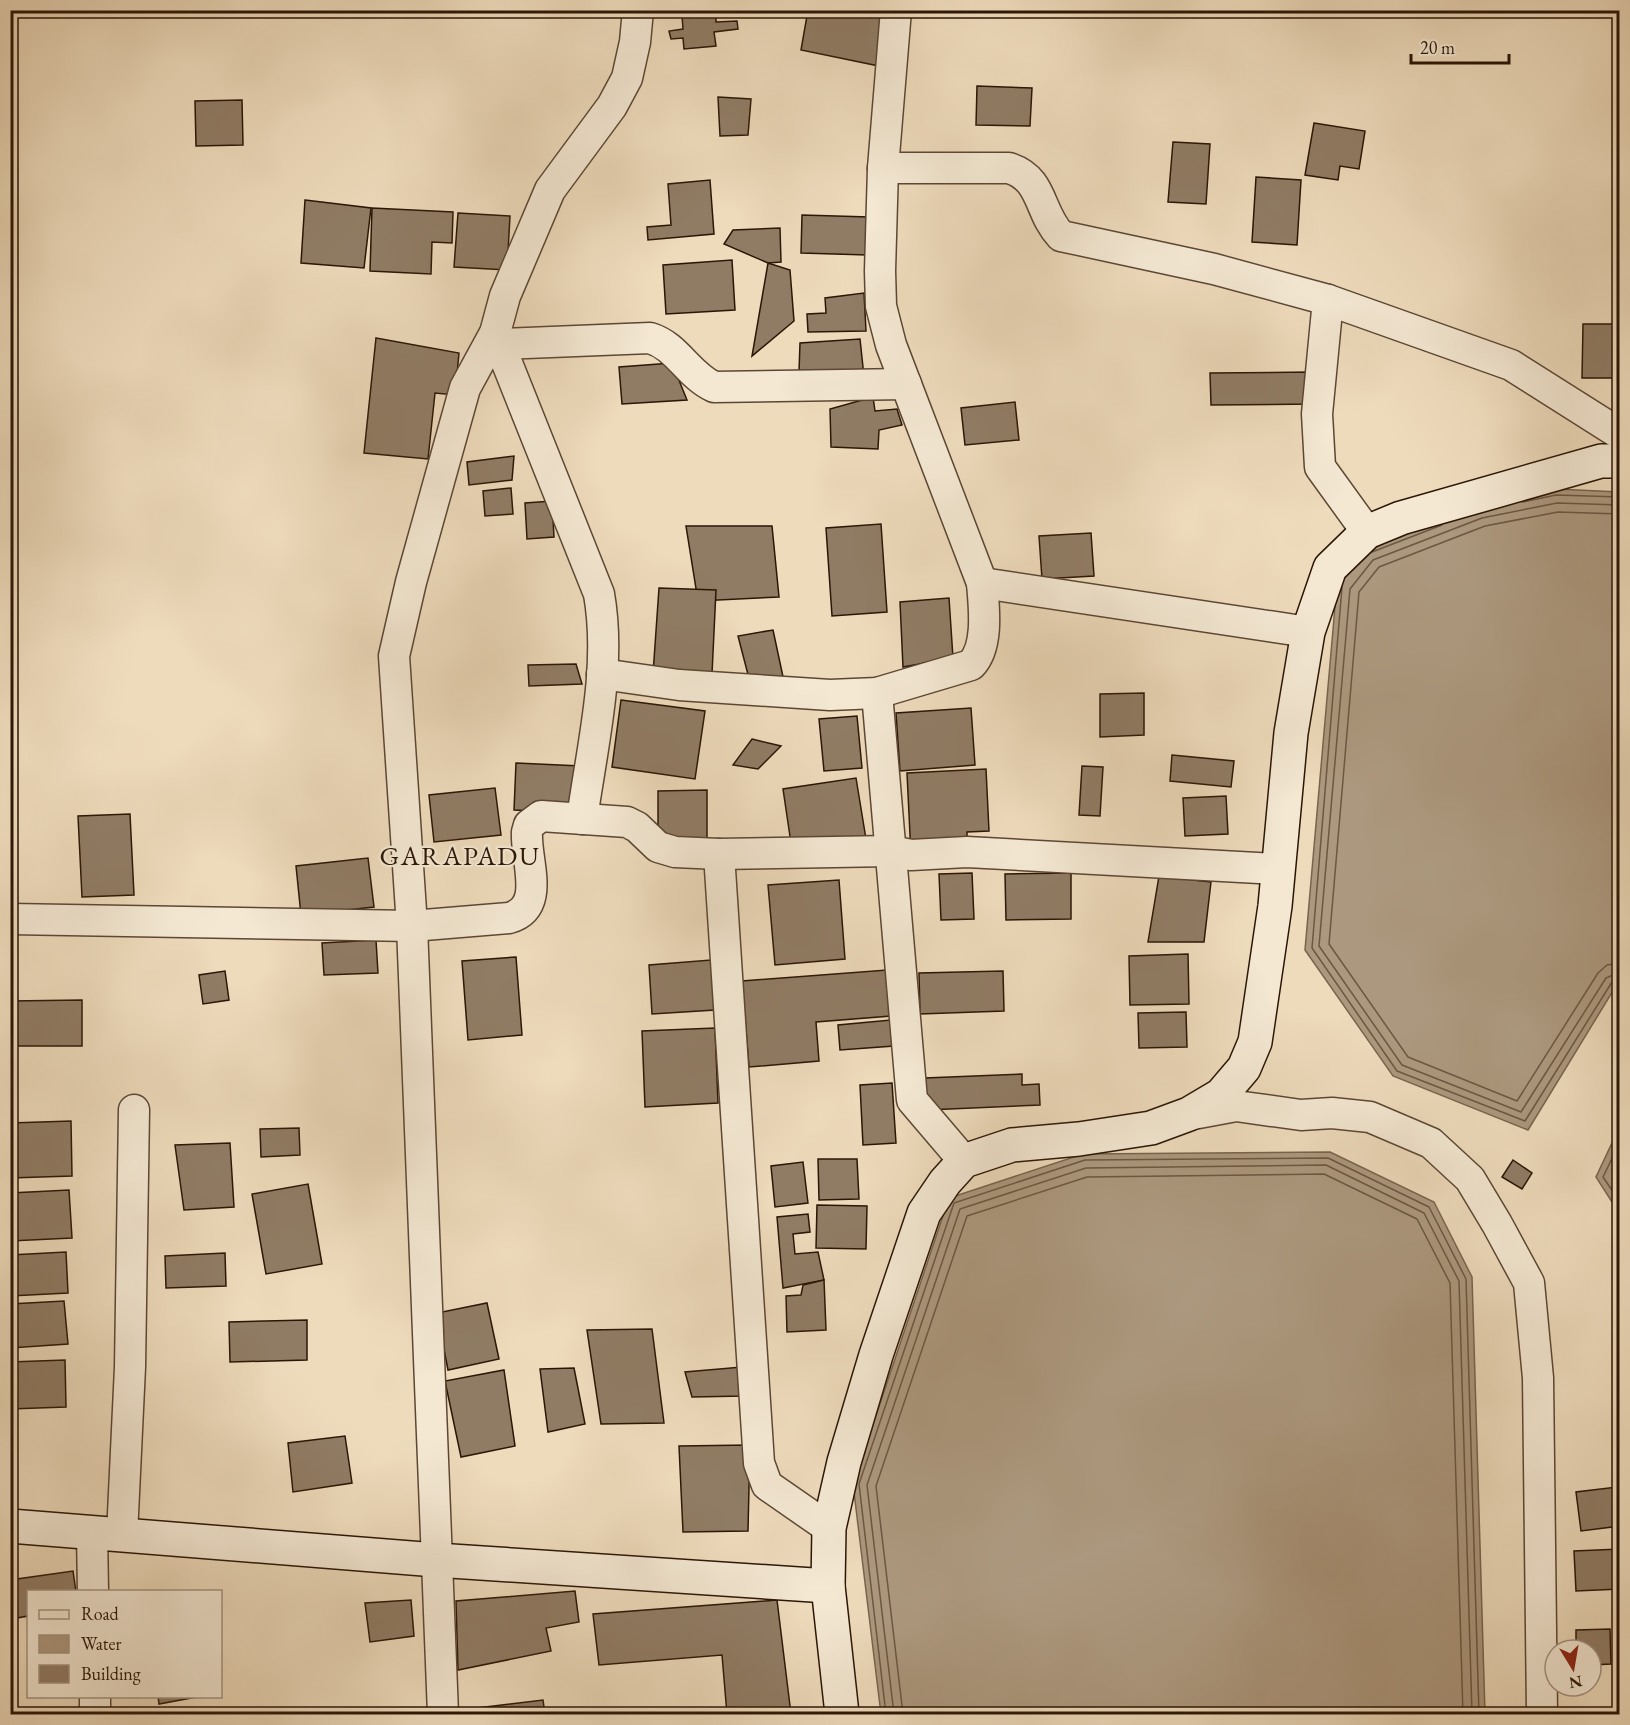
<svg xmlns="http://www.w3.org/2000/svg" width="1630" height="1725" font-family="'EB Garamond',serif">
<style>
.water{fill:#ac987e;stroke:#78644e;stroke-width:1.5}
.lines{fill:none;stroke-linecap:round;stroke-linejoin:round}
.shore{stroke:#6c5742;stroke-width:1.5}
.building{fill:#907c65;stroke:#2b1606;stroke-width:1.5}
.street-casing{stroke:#5c4734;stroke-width:33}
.secondary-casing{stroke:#2b1606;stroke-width:36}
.street{stroke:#f4e8d3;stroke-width:30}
.secondary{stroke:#f4e8d3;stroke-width:33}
.labels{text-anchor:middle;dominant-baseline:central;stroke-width:4.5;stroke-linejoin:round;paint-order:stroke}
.quarter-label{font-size:27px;letter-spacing:1.5px;fill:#2b1606;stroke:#f4e8d3}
</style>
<rect width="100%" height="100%" fill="#eedbbc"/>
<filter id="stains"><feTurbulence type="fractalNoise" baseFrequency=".00333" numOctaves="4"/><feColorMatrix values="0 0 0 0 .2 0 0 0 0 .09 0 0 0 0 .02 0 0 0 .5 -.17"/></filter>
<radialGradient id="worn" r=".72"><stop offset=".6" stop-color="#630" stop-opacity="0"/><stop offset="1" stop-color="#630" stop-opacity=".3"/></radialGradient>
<g class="water">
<path d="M1556,489l63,3v489l-91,149 -135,-54 -88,-126 32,-366 28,-35 113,-45z"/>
<path d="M1619,1128v85l-23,-36z"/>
<path d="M1330,1152l104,50 38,75 13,437h-604l-28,-230 96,-286 134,-44z"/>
</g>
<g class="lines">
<g class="shore">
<path d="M1523,502l33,-7 64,2"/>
<path d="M1620,505l-63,-2 -75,15 -109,42 -23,29 -31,357 83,119 119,47 85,-134 14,-6"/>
<path d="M1620,514l-62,-2 -73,14 -106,41 -20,25 -30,352 79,113 109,44 81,-128 9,-8 13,-2"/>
<path d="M1372,552l70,-27"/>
<path d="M1342,587l-30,361 85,123 128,50 87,-139 8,-3"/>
<path d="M1620,1142l-17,35 17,25"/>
<path d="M886,1714l-27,-230 95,-281 131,-43 243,-2 101,49 37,72 13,435"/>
<path d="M894,1714l-27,-229 93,-276 126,-41 240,-3 98,48 35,68 13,433"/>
<path d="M903,1714l-27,-228 91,-270 120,-39 237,-3 93,45 33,64 13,431"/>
</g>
</g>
<g class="building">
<path d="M808,10l79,3 -8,53 -78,-16z"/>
<path d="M716,12v10l21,-1 1,8 -24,3 2,14 -32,3 -1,-11 -12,1 -2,-8 14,-2 -1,-13z"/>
<path d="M977,86l55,2 -2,38 -54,-1z"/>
<path d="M718,97l33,2 -3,36 -28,1z"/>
<path d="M242,100l1,45 -47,1 -1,-45z"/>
<path d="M1314,123l51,8 -6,38 -19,-3 -2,14 -33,-5z"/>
<path d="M1173,142l37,2 -4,60 -38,-2z"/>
<path d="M1256,177l45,3 -4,65 -45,-3z"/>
<path d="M710,180l4,54 -66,6 -1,-13 24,-2 -3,-41z"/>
<path d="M305,200l66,8 -7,60 -63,-5z"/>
<path d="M372,208l81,4 -1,31 -20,-1 -1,32 -61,-3z"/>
<path d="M458,213l52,3 -3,54 -53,-3z"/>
<path d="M802,215l67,2 -2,38 -66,-2z"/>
<path d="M780,228l1,34 -13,1 -44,-19 9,-14z"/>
<path d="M732,260l3,50 -69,4 -3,-49z"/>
<path d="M768,263l22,7 4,51 -42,35z"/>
<path d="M864,293l2,38 -58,1 -1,-18 19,-1 -1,-15z"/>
<path d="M1583,324h37v54h-38z"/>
<path d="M376,338l83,15 -4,42 -20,-2 -7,66 -64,-6z"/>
<path d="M860,339l6,56 -68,6 2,-58z"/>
<path d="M672,363l15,37 -65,4 -3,-37z"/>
<path d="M1313,372v32l-102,1 -1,-32z"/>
<path d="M873,397l2,14 22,-2 5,16 -23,5 -1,19 -47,-2 -1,-38z"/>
<path d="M1015,402l4,38 -54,5 -4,-37z"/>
<path d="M514,456l-2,24 -43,5 -2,-23z"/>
<path d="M511,488l2,26 -28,2 -2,-25z"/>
<path d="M552,501l2,36 -27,2 -2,-36z"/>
<path d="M881,524l6,88 -55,4 -6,-88z"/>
<path d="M686,526h86l7,71 -81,4z"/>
<path d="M1091,533l3,43 -52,3 -3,-43z"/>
<path d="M659,588l57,2 -4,84h-59z"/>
<path d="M949,598l4,60 -50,9 -3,-65z"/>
<path d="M773,630l12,56 -33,4 -14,-54z"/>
<path d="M576,664l6,20 -53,2 -1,-21z"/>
<path d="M1144,693v42l-44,2v-43z"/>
<path d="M621,700l84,11 -10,68 -83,-12z"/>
<path d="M971,708l4,57 -75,6 -4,-58z"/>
<path d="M857,716l5,52 -38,3 -5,-52z"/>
<path d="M752,739l29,7 -23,23 -25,-4z"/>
<path d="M1172,755l62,6 -3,26 -61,-6z"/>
<path d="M516,763l65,3 -2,47 -65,-3z"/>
<path d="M1082,766l21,1 -3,49 -21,-1z"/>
<path d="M986,769l3,62 -22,1v20l-56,3 -4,-82z"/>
<path d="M856,778l10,61 -74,11 -9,-61z"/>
<path d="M495,788l6,47 -67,7 -5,-47z"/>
<path d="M707,790v53l-49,1v-53z"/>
<path d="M1226,796l2,38 -43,2 -2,-38z"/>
<path d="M130,814l4,81 -52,2 -4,-81z"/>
<path d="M368,858l6,49 -73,8 -5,-49z"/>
<path d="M972,873l2,46 -33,1 -2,-46z"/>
<path d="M1071,873v46l-65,1 -1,-46z"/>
<path d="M1159,876l52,6 -7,60h-56z"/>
<path d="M839,880l6,79 -70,6 -7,-80z"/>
<path d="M376,940l2,33 -54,2 -2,-32z"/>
<path d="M1188,954l1,50 -59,1 -1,-49z"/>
<path d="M516,957l6,78 -54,5 -6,-79z"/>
<path d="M711,960l4,50 -63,4 -3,-49z"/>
<path d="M887,970l4,46 -75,6 3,39 -70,6 -7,-86z"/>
<path d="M225,971l4,29 -26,4 -4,-29z"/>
<path d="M1003,971l1,40 -84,3 -1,-41z"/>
<path d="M82,1000v46h-72v-45z"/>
<path d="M1186,1012l1,35 -48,1 -1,-35z"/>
<path d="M891,1020l3,26 -54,4 -2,-25z"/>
<path d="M715,1028l3,75 -73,4 -3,-76z"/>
<path d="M1022,1074v11l17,-1 1,21 -113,5 -2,-32z"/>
<path d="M892,1083l4,60 -33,2 -3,-60z"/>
<path d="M71,1121l1,55 -62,2v-55z"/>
<path d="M299,1128l1,27 -39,2 -1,-28z"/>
<path d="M230,1143l4,64 -50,3 -9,-65z"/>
<path d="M818,1159h39l2,40 -40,1z"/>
<path d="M1513,1160l19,13 -10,16 -20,-12z"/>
<path d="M803,1162l5,41 -33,4 -4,-41z"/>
<path d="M308,1184l14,80 -56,10 -14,-80z"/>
<path d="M69,1190l3,48 -62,3v-48z"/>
<path d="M817,1205l50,1 -1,43 -50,-1z"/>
<path d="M808,1214l2,18 -17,2 2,20 23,-2 6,28 -41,8 -6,-71z"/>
<path d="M66,1252l2,41 -58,3v-41z"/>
<path d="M225,1253l1,33 -60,2 -1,-32z"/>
<path d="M824,1280l2,50 -39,2 -1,-36 15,-1 2,-10z"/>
<path d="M64,1301l4,43 -58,4v-44z"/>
<path d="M487,1303l12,56 -51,11 -11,-57z"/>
<path d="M307,1320v40l-77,2 -1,-40z"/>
<path d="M652,1329l12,94 -63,1 -14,-94z"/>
<path d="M65,1360l1,47 -56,2v-47z"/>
<path d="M742,1367l2,29 -52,1 -7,-25z"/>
<path d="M574,1368l11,56 -37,8 -8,-63z"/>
<path d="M504,1370l11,76 -54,11 -16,-76z"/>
<path d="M345,1436l7,47 -59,9 -5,-49z"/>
<path d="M750,1445l-2,86 -65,1 -4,-86z"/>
<path d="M1617,1487l3,39 -39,5 -5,-39z"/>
<path d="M1620,1549v40l-44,2 -2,-40z"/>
<path d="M73,1571l3,21h-48v24l-17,3 -1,-39z"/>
<path d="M575,1591l4,31 -33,6 5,23 -93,19 -2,-69z"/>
<path d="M411,1600l3,36 -44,6 -5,-39z"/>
<path d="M777,1600l14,114h-64l-5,-59 -123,10 -6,-51z"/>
<path d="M1610,1629l1,35 -20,1v-15h-15v-20z"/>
<path d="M158,1696h44l-43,8z"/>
<path d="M543,1700l2,14h-84v-4z"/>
</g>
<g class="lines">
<defs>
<g id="street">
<path d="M883,168h126c35,11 29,44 52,68l153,33 114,31 183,65 109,69"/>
<path d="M1328,300l-11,114 3,53 47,65"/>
<path d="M495,333l104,261c13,74 -7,152 -17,225"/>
<path d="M500,344l150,-6c27,8 38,37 64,49l192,-3"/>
<path d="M982,583l326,49"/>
<path d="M602,674l77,11 151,10 47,-2 94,-28c18,-18 13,-58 11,-82l-91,-238 -10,-39 -1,-35 3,-103 13,-158"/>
<path d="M877,693l35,407 52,61"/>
<path d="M719,854l40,609 8,22 62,43"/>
<path d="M10,919l402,7 97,-8c38,-11 16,-57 18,-86l2,-7 12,-9 86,6 10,5 21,20 17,5 44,2 172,-3 20,4 56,-3 311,17"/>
<path d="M1193,1114l43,-8 65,9 31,-2 38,4 61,26 39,36 27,45 32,59 9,95 4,336"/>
<path d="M92,1533l1,59"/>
<path d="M122,1535l8,-168 4,-257"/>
<path d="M95,1696v18"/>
<path d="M443,1714l-31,-788 -18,-270 17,-74 54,-194 30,-55 10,-37 45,-106 62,-84 15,-28 8,-36 3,-32"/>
</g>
<g id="secondary">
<path d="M10,1526l426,34 392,26"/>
<path d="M842,1714l-14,-128 1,-58 15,-66 32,-107 48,-142 21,-31 19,-21 48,-16 67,-6 72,-11 38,-14 32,-19 23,-27 11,-26 20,-136 16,-173 17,-101 22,-64 37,-36 34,-14 200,-57h19"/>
</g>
</defs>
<use href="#street" class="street-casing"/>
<use href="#secondary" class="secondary-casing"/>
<use href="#street" class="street"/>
<use href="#secondary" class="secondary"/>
</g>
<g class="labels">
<g class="quarter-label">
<text x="460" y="855">GARAPADU</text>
</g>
</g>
<rect width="1630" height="1725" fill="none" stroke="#eedbbc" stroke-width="36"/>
<rect x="12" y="12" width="1606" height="1701" fill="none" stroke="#2b1606" stroke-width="3"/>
<rect x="18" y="18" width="1594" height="1689" fill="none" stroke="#2b1606" stroke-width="1.5"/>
<rect x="27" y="1590" width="195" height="108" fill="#f4e8d3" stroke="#a49481" stroke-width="1.5"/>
<rect x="39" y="1610" width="30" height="9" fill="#f4e8d3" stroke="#a49481" stroke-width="1.5"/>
<text x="81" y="1620" font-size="18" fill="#2b1606">Road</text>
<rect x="39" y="1635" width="30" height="18" fill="#ac987e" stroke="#a49481" stroke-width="1.5"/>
<text x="81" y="1650" font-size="18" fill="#2b1606">Water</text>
<rect x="39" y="1665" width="30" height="18" fill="#907c65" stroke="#a49481" stroke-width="1.5"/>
<text x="81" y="1680" font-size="18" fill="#2b1606">Building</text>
<g transform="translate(1573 1668) rotate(169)"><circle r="28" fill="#f4e8d3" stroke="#a49481" stroke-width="1.5"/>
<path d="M0-4.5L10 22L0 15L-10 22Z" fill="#8f2418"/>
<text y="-9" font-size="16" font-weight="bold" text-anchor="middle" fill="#2b1606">N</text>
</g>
<path d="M1411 54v9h98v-9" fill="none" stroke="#2b1606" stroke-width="3"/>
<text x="1420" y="54" font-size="18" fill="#2b1606" stroke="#f4e8d3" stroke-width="4.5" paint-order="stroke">20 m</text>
<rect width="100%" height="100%" filter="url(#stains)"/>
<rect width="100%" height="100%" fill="url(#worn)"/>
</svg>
